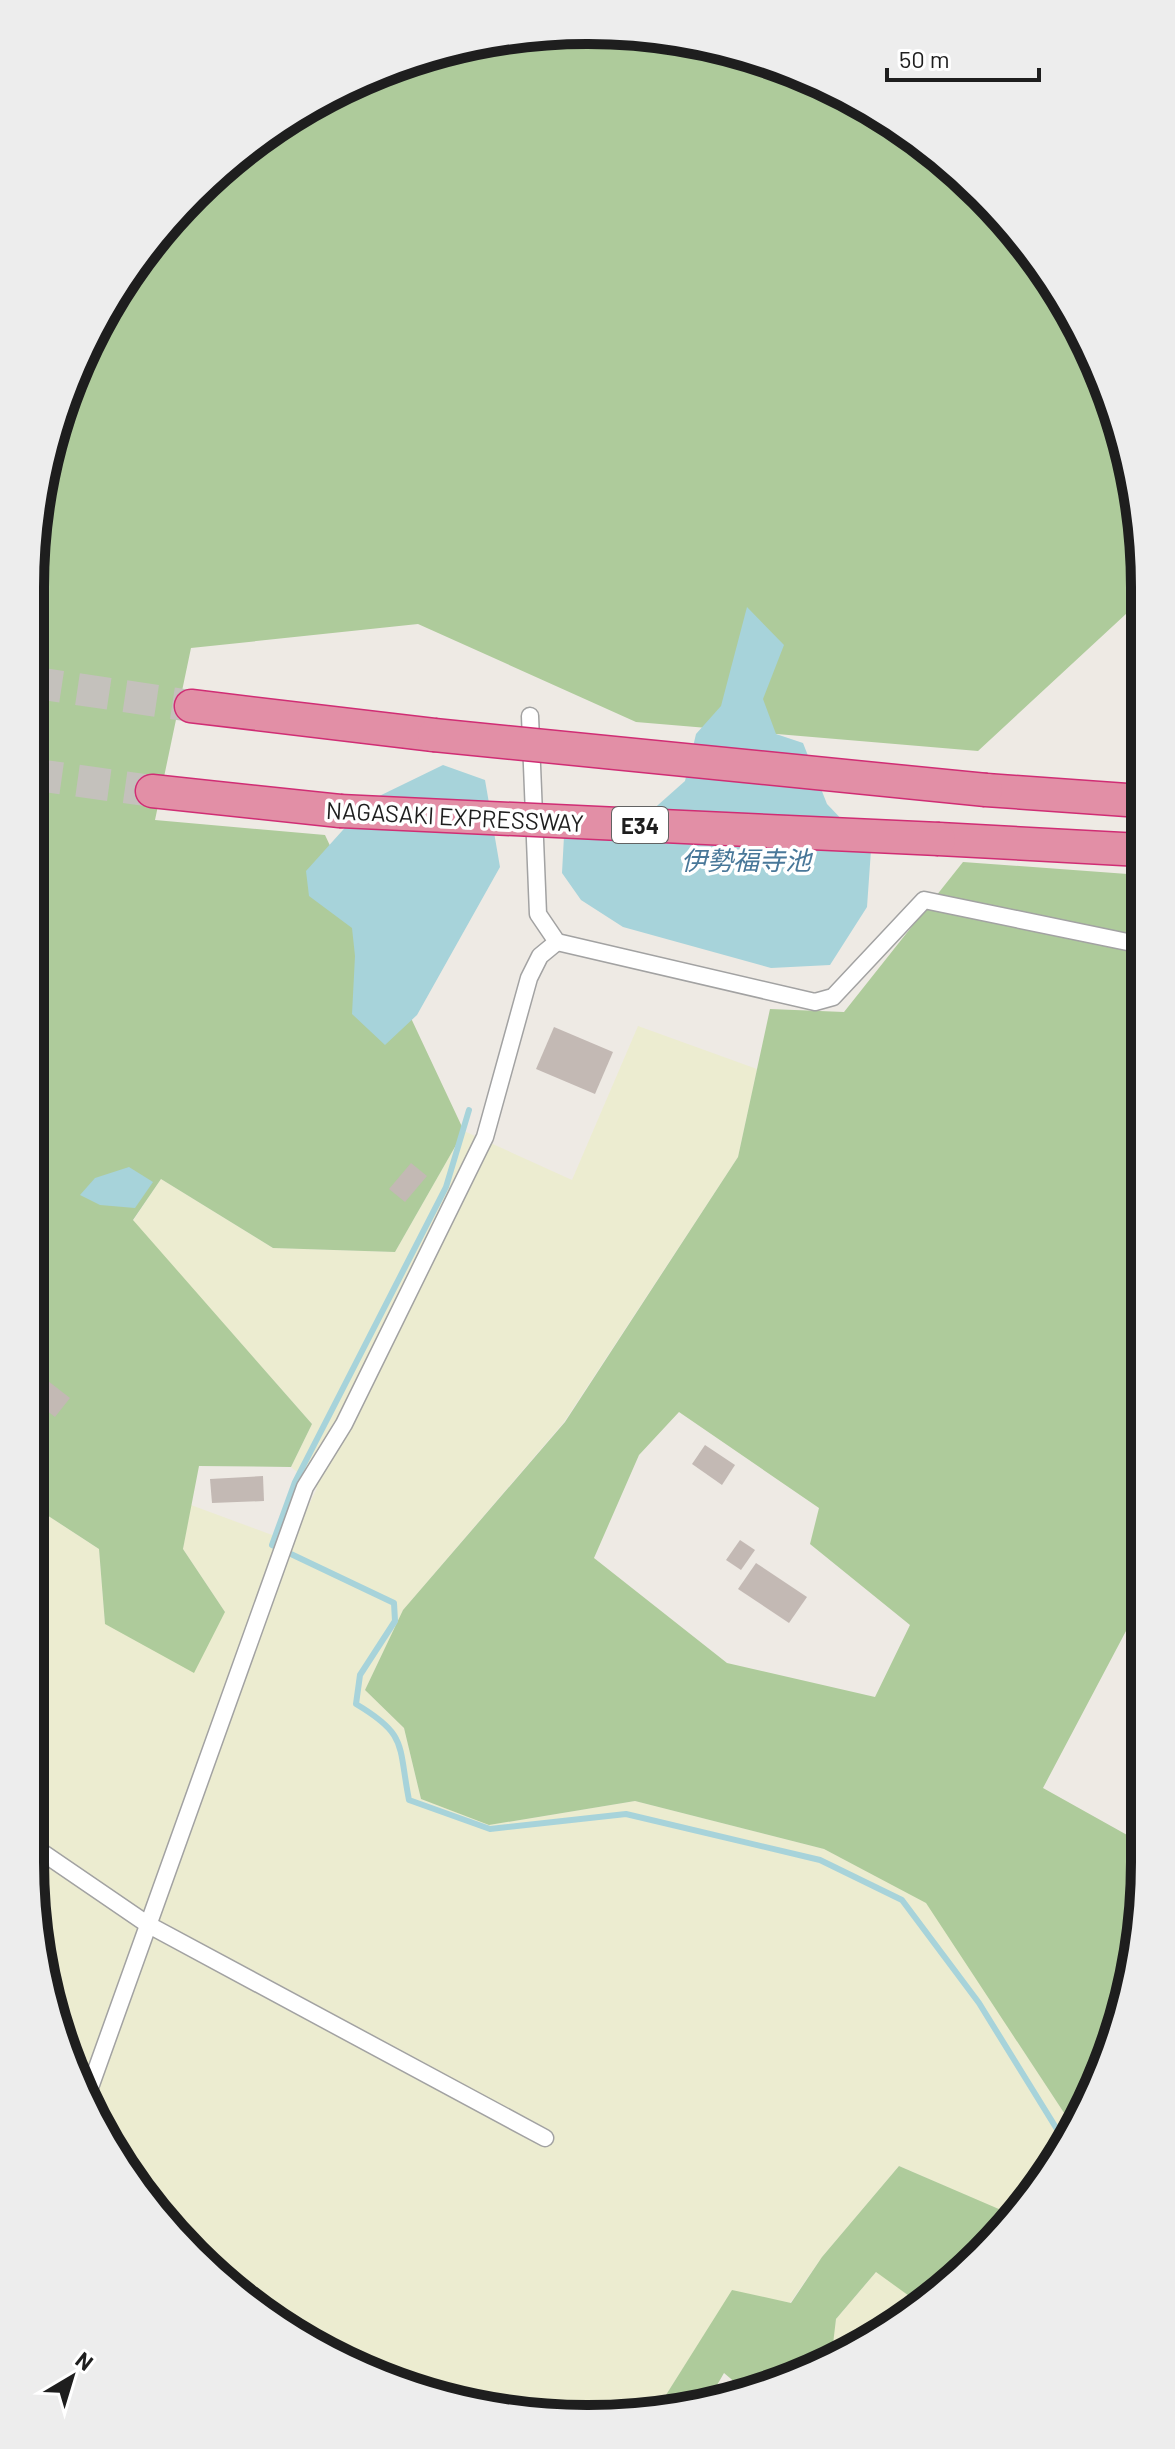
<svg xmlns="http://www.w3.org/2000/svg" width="1175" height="2449" font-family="Barlow,'Noto Sans JP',sans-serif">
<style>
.farmland{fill:#ececd0}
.forest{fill:#aecb9b;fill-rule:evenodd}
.water{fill:#a7d3da}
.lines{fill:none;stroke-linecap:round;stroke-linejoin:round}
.stream{stroke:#a7d3da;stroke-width:6}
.building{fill:#c3b9b4}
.highway-tunnel{stroke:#c4c1bc;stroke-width:32;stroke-dasharray:32 16;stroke-linecap:butt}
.street-casing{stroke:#a2a2a2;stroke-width:19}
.highway-casing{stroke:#d02d74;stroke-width:35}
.street{stroke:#fff;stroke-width:16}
.highway{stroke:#e28fa6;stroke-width:32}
.highway-bridge-casing{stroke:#d02d74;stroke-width:35;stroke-linecap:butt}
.highway-bridge{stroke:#e28fa6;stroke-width:32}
.labels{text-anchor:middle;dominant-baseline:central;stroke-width:7;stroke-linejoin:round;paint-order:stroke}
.shield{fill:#fff;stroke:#626262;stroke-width:2}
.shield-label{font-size:22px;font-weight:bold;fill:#1e1e1e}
.street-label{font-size:24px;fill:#1e1e1e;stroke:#fff}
.water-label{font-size:26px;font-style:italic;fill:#497899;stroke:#fff}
.rim{fill:none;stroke:#1e1e1e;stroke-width:10}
</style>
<rect width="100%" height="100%" fill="#eeeae4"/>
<g class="farmland">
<path d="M638,1026l119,43 -19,88 -174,265 -161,188 -38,80 39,38 17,71 68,26 146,-24 189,48 103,54 145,222 -47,74 -14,16 -112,-49 -77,91 -32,46 -58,-12 -78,123 -176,-6 -170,-64 -88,-64 -75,-79 -85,-160 -30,-180v-357l69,45 6,75 120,-12 -42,-63 8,-44 100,37 26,-54 -26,-21 21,-43 -179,-203 28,-42 112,69 122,4 69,-121 108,49z"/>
<path d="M877,2271l46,35 -93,57 6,-44z"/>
</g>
<g class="forest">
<path d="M588,30l109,11 104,32 126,72 103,103 73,127 37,139v87l-162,150 -342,-29 -218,-98 -227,24 -36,172 170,15 139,296 -69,121 -122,-4 -112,-69 -28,41 179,204 -21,43 -92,-1 -16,83 42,63 -31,61 -89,-49 -6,-75 -69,-45v-917c7,-73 14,-145 43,-213 69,-168 228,-298 406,-333 35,-7 73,-8 109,-11z"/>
<path d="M963,862l178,13 3,722 -101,191 102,57v17l-11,109 -32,104 -30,50 -146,-222 -102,-54 -189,-48 -146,24 -68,-26 -17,-71 -39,-38 38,-80 162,-188 173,-265 32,-148 74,3zM679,1412l140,96 -9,36 100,81 -35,72 -148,-34 -133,-105 45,-103z"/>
<path d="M899,2166l116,50 -9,13 -83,77 -47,-34 -40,47 -5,42 -88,28 -19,-16 -15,26 -55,15 78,-124 59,13 31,-46z"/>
</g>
<g class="water">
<path d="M747,607l37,38 -21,54 13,35 27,9 24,61 44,46 -4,57 -37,58 -59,3 -148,-41 -42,-27 -19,-27 2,-37 85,-23 36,-32 11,-47 25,-28z"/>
<path d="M443,765l42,15 15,87 -83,148 -32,30 -33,-31 3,-58 -3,-28 -43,-32 -3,-25 63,-70z"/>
<path d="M129,1167l24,15 -18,26 -35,-3 -20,-10 15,-17z"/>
</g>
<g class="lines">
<g class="stream">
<path d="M469,1110l-23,77 -151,295 -23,63 122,58 1,18 -35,54 -4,29c52,31 42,40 53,96l81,29 136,-15 194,46 82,40 77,103 84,136"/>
<path d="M1019,2208l9,-19 9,-8"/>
</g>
</g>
<g class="building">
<path d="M554,1027l59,25 -18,42 -59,-25z"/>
<path d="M411,1163l16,13 -22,26 -16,-13z"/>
<path d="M30,1367l40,31 -15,19 -25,-19z"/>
<path d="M705,1445l30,20 -13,20 -30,-21z"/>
<path d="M263,1476l1,25 -52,2 -2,-24z"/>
<path d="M740,1540l15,10 -14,20 -15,-10z"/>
<path d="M756,1563l51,34 -18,26 -51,-34z"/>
</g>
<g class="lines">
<g class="highway-tunnel">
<path d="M30,682l161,24"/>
<path d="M30,774l122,17"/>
</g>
<defs>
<g id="street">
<path d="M530,716l8,198 19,28 258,60 18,-5 91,-97 218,45"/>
<path d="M30,1844l117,80 398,214"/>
<path d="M88,2093l217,-606 39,-63 141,-287 44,-159 11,-22 17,-14"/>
</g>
<g id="highway">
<path d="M191,706l243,29"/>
<path d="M986,790l155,11"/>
<path d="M152,791l188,20"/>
<path d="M939,839l202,11"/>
</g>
</defs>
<use href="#street" class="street-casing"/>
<use href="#highway" class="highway-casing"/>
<use href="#street" class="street"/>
<use href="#highway" class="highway"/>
<defs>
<g id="highway-bridge">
<path d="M434,735l552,55"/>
<path d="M340,811l599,28"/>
</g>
</defs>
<use href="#highway-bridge" class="highway-bridge-casing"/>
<use href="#highway-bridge" class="highway-bridge"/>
</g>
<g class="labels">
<rect class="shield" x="612" y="807" width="56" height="36" rx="6"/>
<g class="shield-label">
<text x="640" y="825">E34</text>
</g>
<g class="street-label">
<text transform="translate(455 816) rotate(3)">NAGASAKI EXPRESSWAY</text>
</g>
<g class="water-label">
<text x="746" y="859">伊勢福寺池</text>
</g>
</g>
<path d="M0 0H1175V2449H0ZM587 44H588A543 543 0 0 1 1131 587V1862A543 543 0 0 1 588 2405H587A543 543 0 0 1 44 1862V587A543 543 0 0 1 587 44Z" fill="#ededed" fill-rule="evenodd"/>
<path class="rim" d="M587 44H588A543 543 0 0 1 1131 587V1862A543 543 0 0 1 588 2405H587A543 543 0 0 1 44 1862V587A543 543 0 0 1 587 44Z"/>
<g transform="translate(72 2377) rotate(38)" stroke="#ffffff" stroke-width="6" paint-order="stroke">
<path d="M0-6L14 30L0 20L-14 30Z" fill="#1e1e1e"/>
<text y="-12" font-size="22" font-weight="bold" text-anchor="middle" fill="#1e1e1e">N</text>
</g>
<path d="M887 68v12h152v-12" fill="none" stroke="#1e1e1e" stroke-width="4"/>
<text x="899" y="68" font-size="24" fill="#1e1e1e" stroke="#ffffff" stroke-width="6" paint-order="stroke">50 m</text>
</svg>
